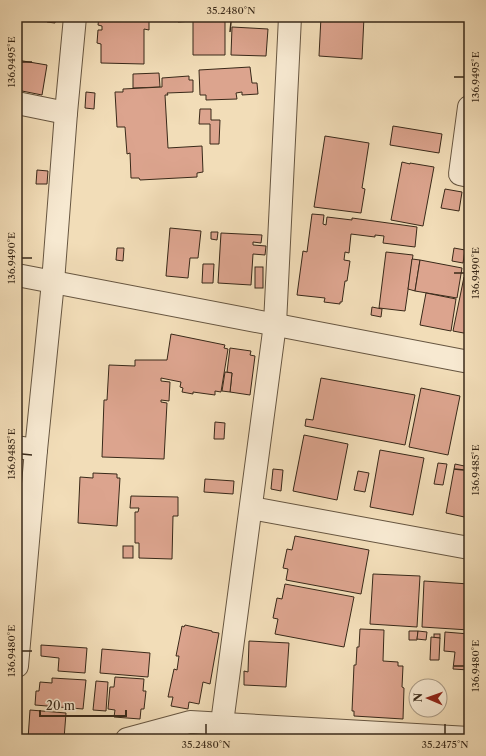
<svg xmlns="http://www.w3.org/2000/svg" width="486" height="756" font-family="'Libre Caslon Text',serif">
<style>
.building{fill:#dca48e;stroke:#392919}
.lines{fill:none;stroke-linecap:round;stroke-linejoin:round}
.minor-casing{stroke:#675641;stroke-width:24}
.tertiary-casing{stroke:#675641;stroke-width:24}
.minor{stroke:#f7e9d1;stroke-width:22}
.tertiary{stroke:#f7e9d1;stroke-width:22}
.ticks{fill:none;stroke:#392919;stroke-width:1.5}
.neatline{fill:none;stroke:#392919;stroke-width:1.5}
.ticks-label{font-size:10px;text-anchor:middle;fill:#392919}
</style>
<rect width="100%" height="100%" fill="#f2ddb8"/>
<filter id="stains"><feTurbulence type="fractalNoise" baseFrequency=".005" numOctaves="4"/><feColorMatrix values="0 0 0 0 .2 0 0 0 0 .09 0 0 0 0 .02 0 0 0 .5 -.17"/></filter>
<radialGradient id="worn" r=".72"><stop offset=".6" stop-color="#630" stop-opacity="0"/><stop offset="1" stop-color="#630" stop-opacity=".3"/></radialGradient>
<g class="building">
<path d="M48,17h8l-1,6 -8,-1z"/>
<path d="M99,17h50v13l-5,-1v35l-43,-1v-19l-4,-1 1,-13h4v-4l-4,-1z"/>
<path d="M178,17h47v38h-32v-34l-15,1z"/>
<path d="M321,17h43l-2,42 -43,-3z"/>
<path d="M232,27l36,2 -2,27 -35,-1z"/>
<path d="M17,60l30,5 -5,30 -25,-5z"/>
<path d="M250,67l2,16h5l1,11 -16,1v-3l-6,1 1,6 -31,1v-5h-6l-1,-25z"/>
<path d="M159,73l1,14 -27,1v-14z"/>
<path d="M189,76v4h4v12l-26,1 1,2h-3l3,53 34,-2 1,26 -6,1v4l-57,3 -1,-2h-8l-1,-25 -3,1 -2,-27h-8l-2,-35h8v-3l39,-2v-9z"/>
<path d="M86,92l9,1 -1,16 -9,-1z"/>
<path d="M200,109h11v11h9l-1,24h-9v-20h-11z"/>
<path d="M393,126l49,8 -3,19 -49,-8z"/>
<path d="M325,136l44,7 -7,45 3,1 -4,24 -47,-6z"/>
<path d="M402,162l8,2v-1l24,4 -11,59 -32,-6z"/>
<path d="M37,170l11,1 -1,13h-11z"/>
<path d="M445,189l17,3 -3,19 -18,-3z"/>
<path d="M312,214l12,1 -1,9 3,1 1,-8 25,3v-2l65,9 -2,20 -32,-4 1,-7 -9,-1v2l-24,-3 -2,19 -4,-1 -1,8 6,1 -3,20h-2l-3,21h-2v2l-16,-2 1,-4 -28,-3 6,-44 4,1z"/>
<path d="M170,228l31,3 -3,27h-8l-2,20 -22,-2z"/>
<path d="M211,232h7l-1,8 -6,-1z"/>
<path d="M221,233l41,2 -1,8 -8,-1v3l13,1 -1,9 -12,-1 -2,31 -33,-2z"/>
<path d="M117,248h7l-1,13 -7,-1z"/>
<path d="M454,248l11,2 -2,13 -11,-2z"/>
<path d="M386,252l27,3 -8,56 -26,-3z"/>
<path d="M412,259l8,1 -5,31 -7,-2z"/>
<path d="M420,260l42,8 -5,30 -42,-7z"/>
<path d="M468,262h1v72l-16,-3 11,-54h1z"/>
<path d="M203,264h11l-1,19h-11z"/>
<rect x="255" y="267" width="8" height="21"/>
<path d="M426,293l30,6 -5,32 -31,-6z"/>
<path d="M372,307l10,2 -1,8 -10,-2z"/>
<path d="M171,334l54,11 -1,3 4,1 -7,43 -6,-1v4l-22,-3v2l-11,-2 1,-4 -3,-1 1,-5 -20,-4v3l9,1 -1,19 -8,-1v2l6,1 -3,56 -62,-2 2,-57h3l2,-35 26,1v-6h32z"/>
<path d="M230,348l21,3 -1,4 5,1 -5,39 -20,-3 2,-19 -5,-1z"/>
<path d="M225,372l7,1 -2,19 -8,-1z"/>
<path d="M321,378l94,17 -10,50 -100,-19 1,-7 7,1z"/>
<path d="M421,388l39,8 -12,59 -39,-8z"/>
<path d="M215,422l10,1 -1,16h-10z"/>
<path d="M304,435l44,9 -11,56 -44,-9z"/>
<path d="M380,450l44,8 -11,57 -43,-8z"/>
<path d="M438,463l9,1 -4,21 -9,-1z"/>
<path d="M455,464l14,3v51l-23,-5z"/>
<path d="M273,469l10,1 -2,21 -10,-2z"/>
<path d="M358,471l11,2 -4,19 -11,-2z"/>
<path d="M93,473l24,1v4h3l-3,48 -39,-3 2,-46 13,1z"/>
<path d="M205,479l29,2 -1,13 -29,-2z"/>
<path d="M131,496l47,1v19h-5l-1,43 -33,-1v-15h-4v-31h3l1,-4h-9z"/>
<path d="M295,536l74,14 -8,44 -75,-14 2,-11 -5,-1 4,-19 5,1z"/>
<rect x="123" y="546" width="10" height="12"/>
<path d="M373,574l47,2 -3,51 -47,-3z"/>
<path d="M424,581l45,3v46l-47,-3z"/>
<path d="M285,584l69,13 -10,50 -69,-13 3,-15 -5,-1 4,-20 5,1z"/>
<path d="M185,625l27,6v1l7,1 -9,51 -7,-2 -4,22 -10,-2 -1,7 -17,-3 2,-9h-5l6,-28 3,1 2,-14h-3l6,-30 2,1z"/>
<path d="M360,629l24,1 -1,31 15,1v4h5l-1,21 2,1 -1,31 -49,-3v-5h-2l2,-46h2l1,-18h2z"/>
<path d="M409,631h9l-1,9h-8z"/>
<path d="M418,631l9,1 -1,8 -9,-1z"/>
<path d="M445,632l24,2v36l-16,-1 2,-17 -11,-1z"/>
<rect x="434" y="634" width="6" height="4"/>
<path d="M431,637l9,1 -1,22h-9z"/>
<path d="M249,641l40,2 -3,44 -42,-2v-14l4,1z"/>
<path d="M41,645l46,3 -2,25 -27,-2 1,-13 -18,-2z"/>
<path d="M102,649l48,4 -2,24 -48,-4z"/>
<path d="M115,677l29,2 -1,12h3l-2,18h-3l-1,10 -26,-2 1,-7 -7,-1 2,-22h4z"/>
<path d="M52,678l34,2 -3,29 -48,-4 1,-14h3l1,-9 12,1z"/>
<path d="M96,681l12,1 -2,29 -13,-1z"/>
<path d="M415,688h1v17h-2z"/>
<path d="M30,710l36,3 -2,26h-36z"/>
</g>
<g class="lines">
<defs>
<g id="minor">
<path d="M17,103l49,10"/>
<path d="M469,107l-9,67 9,2"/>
<path d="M17,447l19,3"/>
<path d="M251,508l218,40"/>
<path d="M17,666l19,-216 17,-168 13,-169 9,-96"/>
<path d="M127,739l63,-17 279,16"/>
<path d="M218,739l4,-16 53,-399 15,-307"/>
</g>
<path id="tertiary" d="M17,275l452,87"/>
</defs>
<use href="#minor" class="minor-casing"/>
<use href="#tertiary" class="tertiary-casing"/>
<use href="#minor" class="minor"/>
<use href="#tertiary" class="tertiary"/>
</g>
<path class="ticks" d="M230,32l1,-10M22,62h10M454,77h10M22,258h10M454,273h10M22,454l10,1M454,469l10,1M22,651h10M454,666h10M206,734v-10M445,734v-10"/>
<rect width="486" height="756" fill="none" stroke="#f2ddb8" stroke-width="44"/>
<g transform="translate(428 698) rotate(272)"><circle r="19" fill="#f7e9d1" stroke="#ab9c87"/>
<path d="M0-3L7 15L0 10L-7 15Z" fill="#8f2418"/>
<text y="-6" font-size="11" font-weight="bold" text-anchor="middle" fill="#392919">N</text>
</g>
<path d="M40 710v6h86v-6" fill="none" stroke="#392919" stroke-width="2"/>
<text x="46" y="710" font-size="12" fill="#392919" stroke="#f7e9d1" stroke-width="3" paint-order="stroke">20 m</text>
<rect x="22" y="22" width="442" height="712" class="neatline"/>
<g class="ticks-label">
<text x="231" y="14">35.2480°N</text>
<text transform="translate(11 62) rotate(-90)" y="4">136.9495°E</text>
<text transform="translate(475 77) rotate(-90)" y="4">136.9495°E</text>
<text transform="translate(11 258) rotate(-90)" y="4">136.9490°E</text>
<text transform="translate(475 273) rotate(-90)" y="4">136.9490°E</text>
<text transform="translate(11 454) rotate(-90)" y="4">136.9485°E</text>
<text transform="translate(475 470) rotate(-90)" y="4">136.9485°E</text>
<text transform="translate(11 651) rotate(-90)" y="4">136.9480°E</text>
<text transform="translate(475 666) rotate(-90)" y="4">136.9480°E</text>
<text x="206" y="748">35.2480°N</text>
<text x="445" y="748">35.2475°N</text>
</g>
<rect width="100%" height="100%" filter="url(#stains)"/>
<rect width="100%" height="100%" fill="url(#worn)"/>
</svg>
